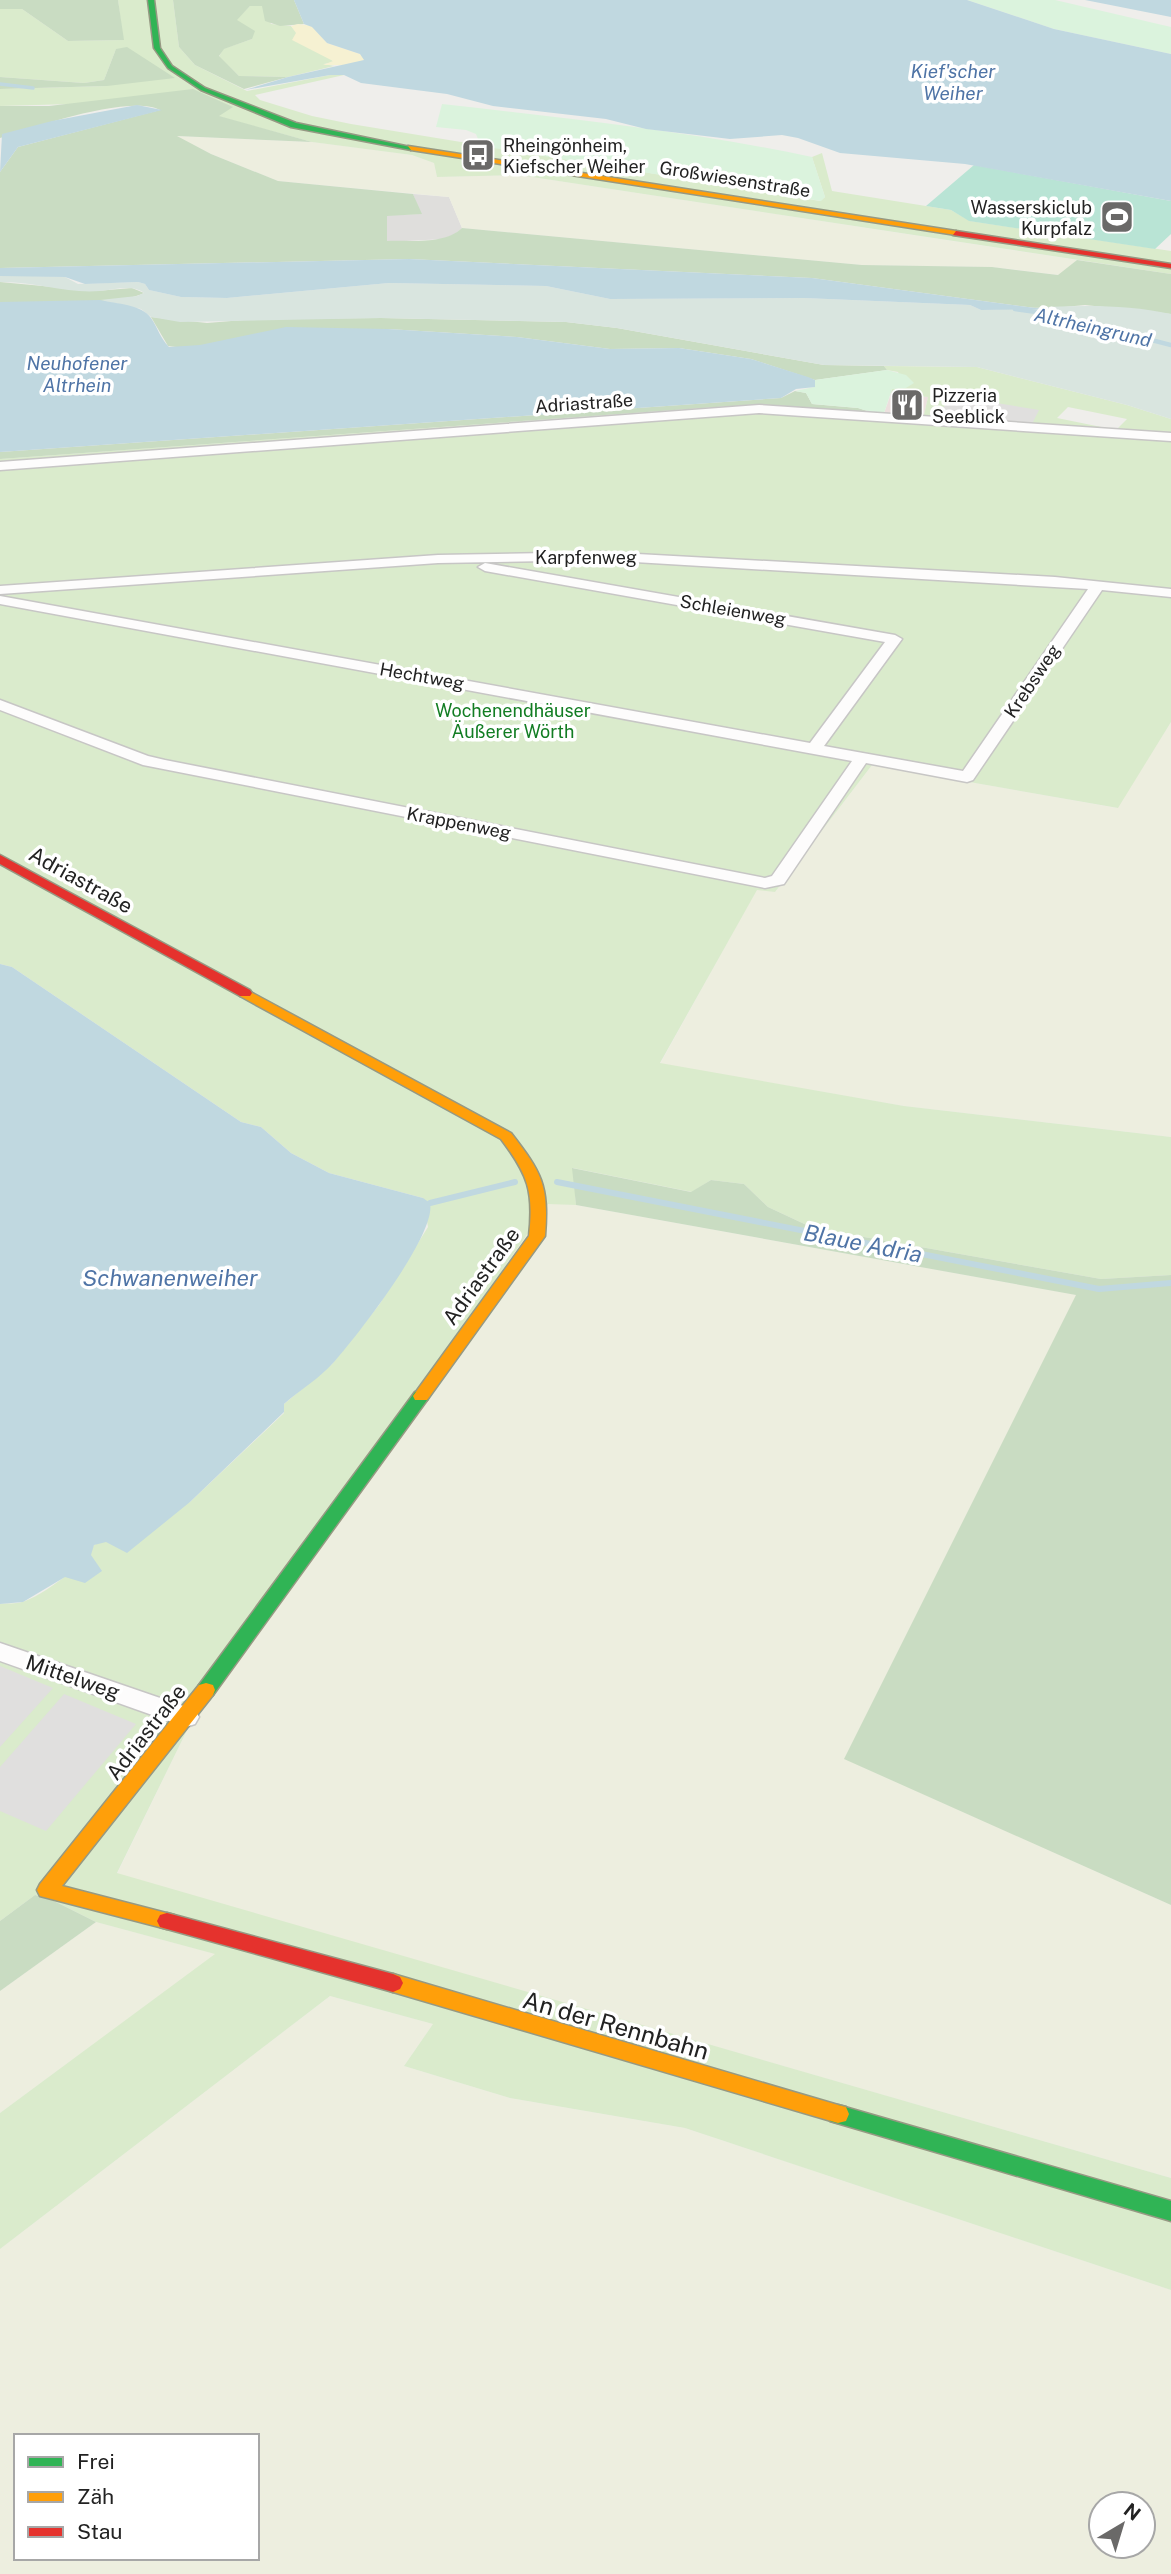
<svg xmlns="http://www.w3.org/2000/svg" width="1171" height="2574" font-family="'Public Sans',sans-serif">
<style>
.residential{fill:#dfdedc}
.commercial{fill:#ece0de}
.farmland{fill:#edeedf;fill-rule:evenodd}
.grass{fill:#daebcc;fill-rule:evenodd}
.forest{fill:#c9dcc2}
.wetland{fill:#d9e5df}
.sand{fill:#f6f1d2}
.park{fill:#dbf3dd}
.pitch{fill:#b9e4d5}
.parking{fill:#e0dfde}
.water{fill:#c0d8e0}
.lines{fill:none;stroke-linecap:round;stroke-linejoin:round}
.stream-far2{stroke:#c0d8e0;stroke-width:3.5}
.stream-far1{stroke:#c0d8e0;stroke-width:4.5}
.stream{stroke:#c0d8e0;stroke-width:6}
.street-casing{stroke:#c7c6c5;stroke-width:3}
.fast-casing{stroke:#969983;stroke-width:3}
.slow-casing{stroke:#969983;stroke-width:3}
.jam-casing{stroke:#969983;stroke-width:3}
.street{fill:#fdfcfc;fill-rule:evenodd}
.fast{fill:#30b455;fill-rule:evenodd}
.slow{fill:#ff9f0a;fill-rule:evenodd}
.jam{fill:#e5322d;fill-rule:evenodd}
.labels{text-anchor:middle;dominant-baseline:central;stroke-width:7;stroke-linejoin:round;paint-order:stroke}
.far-poi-label{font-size:18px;fill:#222;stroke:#fff;text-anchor:start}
.far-street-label{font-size:18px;fill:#222;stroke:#fff}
.far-park-label{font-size:18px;fill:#127d23;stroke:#fff}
.far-water-label{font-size:19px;font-style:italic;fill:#4f74a6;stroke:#fff}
.street-label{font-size:21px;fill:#222;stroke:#fff}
.water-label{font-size:23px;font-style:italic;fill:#4f74a6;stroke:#fff}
.near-street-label{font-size:24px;fill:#222;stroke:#fff}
</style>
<rect width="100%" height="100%" fill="#efeeeb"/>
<path class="residential" d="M413,194l36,3 13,31 -7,6 -11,5 -57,3v-27l34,-1z"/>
<path class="commercial" d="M891,394l37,3 -5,22 -40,-3z"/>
<g class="farmland">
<path d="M175,136l137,6 55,7 45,6 22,8 3,14 82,-2 558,85 -18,15 -67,-8 -130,-2 -400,-37 -13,-31 -171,-16 -67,-27z"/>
<path d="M1171,722v415l-267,-31 -244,-42 97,-175 18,3 97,-127 245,43z"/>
<path d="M548,1203l28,2 501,90 -232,464 326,146v273l-1054,-304 76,-156z"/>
<path d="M96,1922l120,32 -216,159v-122z"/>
<path d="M330,1996l103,28 -29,42 106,32 175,30 486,162v284h-1171v-325zM16,2436h241v122h-241zM1101,2504h42v42h-42z"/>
</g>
<g class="grass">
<path d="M118,0h55l6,47 16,18 52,26 83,-16h14l-89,20 5,5 52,16 39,8 469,77 5,-4 -13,-40 10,-4 10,38 119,19 19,11 201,30v23l-652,-99 -82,2 -3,-14 -22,-8 -100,-13 -95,-26 15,-9 -16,-7 -216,6v-17l107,-3 9,-37 -12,31 -20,3 -84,-6v-68h22l46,32 55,-1z"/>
<path d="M257,5l6,1 8,18 20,2 6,7 -4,6c13,8 30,12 41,23l-10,2 10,2 -46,11 -49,-1 -20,-19 4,-8 29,-10 -16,-19 14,-14z"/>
<path d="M884,366l93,1 150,38 44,14v303l-53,86 -246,-43 -97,127 -18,-2 -97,173 244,43 267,31v138l-70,4 -288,-51 -45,-21 -24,-23 -33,-4 -19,12 -119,-24 3,37 -28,-1 -355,514 -76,155 1054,305v112l-486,-162 -175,-30 -106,-32 29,-42 -103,-28 -330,253v-136l215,-159 -119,-32 -46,-23 -15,-4 -35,26v-317c7,-1 16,0 22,-2 19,-5 65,-39 72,-57l96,-43 94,-89v-9l48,-40 47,-59 49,-78 -5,-29 -94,-25 -38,-20 -30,-26 -20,-5 -229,-155 -12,-3v-505l730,-53 193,13 5,-22 -37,-3 1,-5 14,-1 -8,-16 -11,-2zM1068,407l59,12 -11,11 -59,-12z"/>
</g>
<g class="forest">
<path d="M0,0h118l6,40 -56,1 -46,-32h-22z"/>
<path d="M173,0h121l10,24 -24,2 -15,-5 -3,-15h-12l-13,14 18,11 -3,8 -28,10 -5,7 20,20 49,1 -44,12 -49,-24 -16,-18z"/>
<path d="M127,47l48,31 -68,8 -107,3v-12l84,6 20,-3 12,-31z"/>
<path d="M193,89l40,18 -14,9 93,26 -135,-6 34,18 67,27 135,13 9,20 -35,2v25c24,-1 57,4 75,-13l400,37 130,2 66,8 19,-15 94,14v40l-86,-9 -42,4 -231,-31 -403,-19 -409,9v-96l18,-25 142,-37c-30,-16 -126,17 -160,28v-32h49z"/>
<path d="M0,282l96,9 36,-3 12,5c-29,14 -109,9 -144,9z"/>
<path d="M151,317l56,6 50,-4 124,-1 185,4 51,6 207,37 60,1 3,4 -72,10 -64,-21 -72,-11 -69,1 -93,-12 -129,-8 -204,19 -16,-2z"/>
<path d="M795,391l11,2 6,11 46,4 25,8 -153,-10 -730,53v-7l781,-54z"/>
<path d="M572,1168l119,24 20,-12 33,4 24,23 45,21 288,51 70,-4v630l-327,-146 232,-464 -500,-90z"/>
<path d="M35,1895l15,4 46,23 -96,69v-70z"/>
</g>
<path class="wetland" d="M17,274l48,3 13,7 60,-2 7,2 4,6 32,7 46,1 162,-15 157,3 64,13 194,-1 166,7 11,5c64,-2 127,-10 190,4v105l-44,-14 -150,-38 -153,-2 -207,-37 -51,-6 -185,-4 -201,4 -29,-5 -10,-8 -41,-9 37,-4 7,-3c-12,-9 -30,-3 -44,-2 -33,3 -66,-10 -100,-9v-6z"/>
<path class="sand" d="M298,24l14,2 15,17 33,11 4,3v3l-12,5h-29l10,-4 -41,-21 4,-7 -5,-7z"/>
<g class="park">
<path d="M967,0h88l116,27v27l-117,-25z"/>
<path d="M442,104c124,14 248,27 370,53l13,40 -4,4 -352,-57 9,-5 -2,-5 -10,-4 -30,-3z"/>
<path d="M887,370l19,5 8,8 -8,5 -14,1 -9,27 -25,-8 -46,-4 -6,-11 -11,-2 19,-4 1,-7z"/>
</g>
<path class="pitch" d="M974,165l197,36v33l-16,15 -186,-28 -18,-11 -25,-4z"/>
<g class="parking">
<path d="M954,396l85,14 -7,14 -94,-11z"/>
<path d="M0,1666l53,22 -53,59z"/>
<path d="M64,1694l72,30 -90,107 -46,-20v-44z"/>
</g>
<g class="water">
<path d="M294,0h673l87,29 117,25v147l-206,-37 -125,-11 -42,-15 -16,-3 -52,4 -84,-10 -40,-10 -113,-13 -46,-12 -86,-11 -17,-8h-14l-85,15 43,-13 76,-17 -4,-6 -33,-11 -15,-16 -8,-3z"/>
<path d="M1085,0h86v17z"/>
<path d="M137,105l25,5 -144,37 -18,25 2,-38 50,-13z"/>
<path d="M409,259l403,19 231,31 -62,1 -11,-5 -166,-7 -194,1 -64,-13 -157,-3 -162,15 -46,-1 -32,-7 -4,-6 -7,-2 -53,2 -20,-7 -65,-1v-8z"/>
<path d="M100,300c17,4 41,4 51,18 7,10 9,20 18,29l31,-2 86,-18 102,2 129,8 93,12 69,-1 72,11 57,18 7,3v7l-19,2 -15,9 -781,54v-150z"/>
<path d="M0,964l12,3 229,155 20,5 30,26 38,20 94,25 7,5c7,31 -73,133 -96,159 -14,16 -34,28 -50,42v8l-94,90 -63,51 -21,-11 -12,3 -3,10 11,16 -17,12 -20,-6 -42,25 -23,2z"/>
</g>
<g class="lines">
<path class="stream-far2" d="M0,84l33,4"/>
<path class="stream-far1" d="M1015,309l36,5 120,31"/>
<g class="stream">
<path d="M557,1182l542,107 72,-6"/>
<path d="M430,1203l85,-21"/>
</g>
<defs>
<g id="street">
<path d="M759,405l412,28v8l-412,-28 -759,57v-8z"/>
<path d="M601,552l454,25 116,12v8l-69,-7 -129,190 -6,2 -101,-19 -82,121 -19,4 -622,-123 -143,-55v-10l148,56 17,4 600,118 7,-2 80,-115 -852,-157v-8l810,147 75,-101 -400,-71 -7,-4 7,-4 410,72 7,4 -78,107 139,25 125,-182 -487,-29 -163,3 -438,31v-8l438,-31z"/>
<path d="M0,1643l195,67 4,7 -4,7 -9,3 -186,-66z"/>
</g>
<g id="fast">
<path d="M148,0h6l6,48 12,18 33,22 91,35 119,25 -4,2 -120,-23 -90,-37 -33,-22 -14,-20z"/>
<path d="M421,1391l8,5 -2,4 -214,295 -7,2 -7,-2 -2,-5 2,-5 216,-293z"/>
<path d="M838,2105l333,96v20l-341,-100 -3,-7 3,-7z"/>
</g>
<g id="slow">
<path d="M408,146l548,85 4,2 -4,2 -545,-85z"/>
<path d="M245,989l266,144c31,40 38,52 34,103l-118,164h-12l-2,-4 116,-160c5,-45 -1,-61 -28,-97l-261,-143 -2,-3z"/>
<path d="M206,1683l7,2 2,5 -2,5 -151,191 112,29 3,6 -3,6 -7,2 -127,-33 -3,-6 3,-6 159,-199z"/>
<path d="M393,1974l445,131 8,2 3,7 -3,7 -8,2 -445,-131 -7,-3 -3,-6 3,-6z"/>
</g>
<g id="jam">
<path d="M956,231l215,33v4l-218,-33z"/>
<path d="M0,855l250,135 2,3 -2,3h-10l-240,-132z"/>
<path d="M167,1913l226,61 7,3 3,6 -3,6 -7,3 -226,-63 -7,-2 -3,-6 3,-6z"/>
</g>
</defs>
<use href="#street" class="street-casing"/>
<use href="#fast" class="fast-casing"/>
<use href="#slow" class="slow-casing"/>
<use href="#jam" class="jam-casing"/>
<use href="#street" class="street"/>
<use href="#fast" class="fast"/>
<use href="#slow" class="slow"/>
<use href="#jam" class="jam"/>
</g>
<defs>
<symbol id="bus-square" viewBox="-11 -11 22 22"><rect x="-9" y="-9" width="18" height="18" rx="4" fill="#6a6968" stroke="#fff"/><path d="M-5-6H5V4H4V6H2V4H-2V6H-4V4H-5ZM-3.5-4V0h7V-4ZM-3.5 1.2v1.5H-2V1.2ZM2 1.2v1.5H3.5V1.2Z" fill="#fff"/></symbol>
<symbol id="stadium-square" viewBox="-11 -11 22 22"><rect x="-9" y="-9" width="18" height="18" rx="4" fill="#6a6968" stroke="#fff"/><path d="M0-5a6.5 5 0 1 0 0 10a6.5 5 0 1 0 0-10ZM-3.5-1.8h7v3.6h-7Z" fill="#fff"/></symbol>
<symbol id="restaurant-square" viewBox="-11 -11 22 22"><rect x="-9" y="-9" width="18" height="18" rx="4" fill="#6a6968" stroke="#fff"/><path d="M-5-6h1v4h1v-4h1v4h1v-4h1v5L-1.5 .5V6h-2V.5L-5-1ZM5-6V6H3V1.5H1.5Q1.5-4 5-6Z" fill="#fff"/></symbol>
</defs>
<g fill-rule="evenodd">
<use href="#bus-square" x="459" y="136" width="38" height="38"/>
<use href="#stadium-square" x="1098" y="198" width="38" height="38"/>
<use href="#restaurant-square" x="888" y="386" width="38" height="38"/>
</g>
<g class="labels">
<g class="far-poi-label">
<text x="503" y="145">Rheingönheim,<tspan x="503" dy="21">Kiefscher Weiher</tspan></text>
<text x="1092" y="207" text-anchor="end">Wasserskiclub<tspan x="1092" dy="21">Kurpfalz</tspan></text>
<text x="932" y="395">Pizzeria<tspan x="932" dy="21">Seeblick</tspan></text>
</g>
<g class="far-street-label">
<text transform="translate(735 179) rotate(9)">Großwiesenstraße</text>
<text transform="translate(584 403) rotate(-4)">Adriastraße</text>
<text x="586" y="557">Karpfenweg</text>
<text transform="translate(733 610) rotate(10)">Schleienweg</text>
<text transform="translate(422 676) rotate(10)">Hechtweg</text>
<text transform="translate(1032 681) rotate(-56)">Krebsweg</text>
<text transform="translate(459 823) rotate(11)">Krappenweg</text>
</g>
<g class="far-park-label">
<text x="513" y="710">Wochenendhäuser<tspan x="513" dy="21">Äußerer Wörth</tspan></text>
</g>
<g class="far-water-label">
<text x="953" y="71">Kief'scher<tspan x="953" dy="22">Weiher</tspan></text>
<text transform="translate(1093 327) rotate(13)">Altrheingrund</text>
<text x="77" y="363">Neuhofener<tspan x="77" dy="22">Altrhein</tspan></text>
</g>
<g class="street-label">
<text transform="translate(81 880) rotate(29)">Adriastraße</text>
<text transform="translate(481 1276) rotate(-54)">Adriastraße</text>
<text transform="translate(73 1677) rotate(19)">Mittelweg</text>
<text transform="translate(146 1732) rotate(-52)">Adriastraße</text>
</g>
<g class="water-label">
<text transform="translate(863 1243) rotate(11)">Blaue Adria</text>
<text x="170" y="1277">Schwanenweiher</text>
</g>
<g class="near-street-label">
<text transform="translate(616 2025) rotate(16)">An der Rennbahn</text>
</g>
</g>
<rect x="14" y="2434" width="245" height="126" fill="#ffffff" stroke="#a7a7a7" stroke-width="2"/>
<rect x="28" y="2457" width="35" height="10" fill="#30b455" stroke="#a7a7a7" stroke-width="2"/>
<text x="77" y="2469" font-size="21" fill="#222222">Frei</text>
<rect x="28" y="2492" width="35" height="10" fill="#ff9f0a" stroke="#a7a7a7" stroke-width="2"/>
<text x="77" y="2504" font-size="21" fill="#222222">Zäh</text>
<rect x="28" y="2527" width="35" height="10" fill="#e5322d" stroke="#a7a7a7" stroke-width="2"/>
<text x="77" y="2539" font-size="21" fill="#222222">Stau</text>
<g transform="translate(1122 2525) rotate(38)"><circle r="33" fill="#ffffff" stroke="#a7a7a7" stroke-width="2"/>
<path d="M0-5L12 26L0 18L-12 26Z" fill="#6a6968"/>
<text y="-10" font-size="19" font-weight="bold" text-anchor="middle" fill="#222222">N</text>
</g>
</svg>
